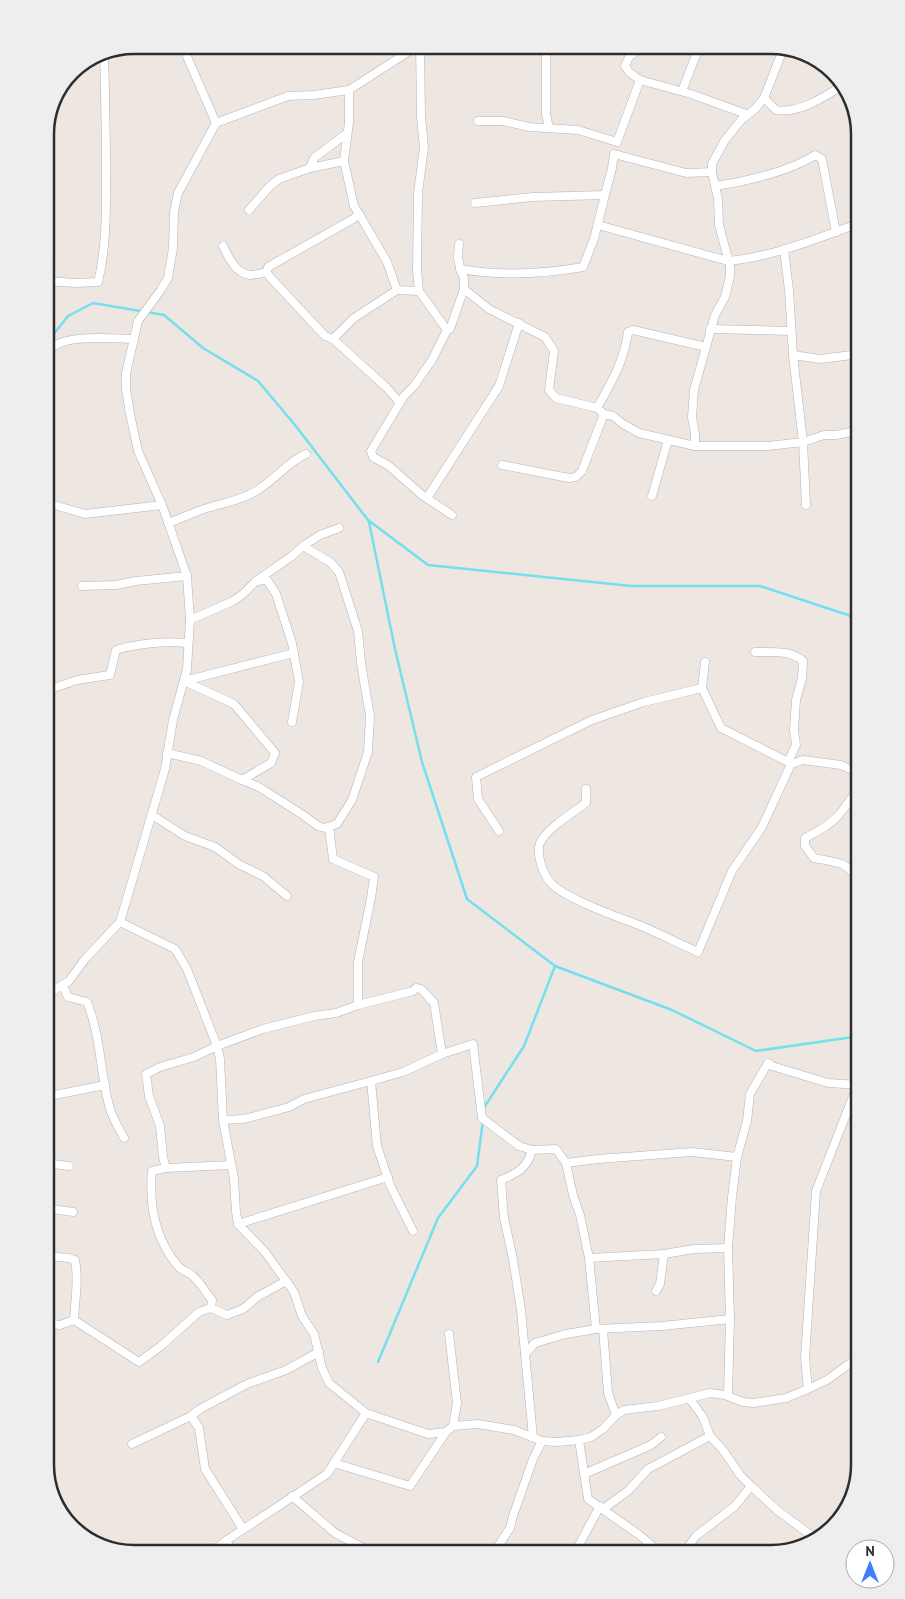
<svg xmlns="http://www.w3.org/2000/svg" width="905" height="1599" font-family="'PT Sans',sans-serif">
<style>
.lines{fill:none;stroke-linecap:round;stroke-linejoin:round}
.stream{stroke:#75dfef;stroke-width:2.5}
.street-casing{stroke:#b0b5bd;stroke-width:9}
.street{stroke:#fff;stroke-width:8}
.rim{fill:none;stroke:#2d2d2d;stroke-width:2.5}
</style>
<rect width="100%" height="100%" fill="#eee6e0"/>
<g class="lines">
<g class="stream">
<path d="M45,345l23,-29 25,-13 71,12 39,33 55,33 37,44 73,95 60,45 203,21h129l100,33"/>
<path d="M369,522l26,127 27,113 45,137 88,67 117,44 84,41 104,-15"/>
<path d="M484,1109l1,-3 39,-60 31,-80"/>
<path d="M378,1362l60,-144 39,-52 6,-46"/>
</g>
<defs>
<g id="street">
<path d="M182,45l34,78"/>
<path d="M420,45l1,72 3,30 -6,46 -1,77 2,21 28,39"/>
<path d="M546,45v69l3,14"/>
<path d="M640,80l-11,-8 -4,-6 4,-9 16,-12"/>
<path d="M349,90v32l-5,39 10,45 5,8 -6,5 -85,48 -1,5 2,4 56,60 8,3 21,-21 43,-28"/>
<path d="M682,91l18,-46"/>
<path d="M764,98l12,12c23,4 48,-13 66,-24"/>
<path d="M478,121h25l26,6 49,3 39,12 23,-62 51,14 55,20"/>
<path d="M344,161l-34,7 4,-10 32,-24"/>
<path d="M715,186c29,-4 76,-15 100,-31l7,4 14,73"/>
<path d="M605,195l7,-27 2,-14 72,19 26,-1"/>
<path d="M249,210l21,-24 9,-7 31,-11"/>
<path d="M359,214l28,48 10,28 22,1"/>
<path d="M598,225l130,36c45,-4 90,-23 132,-38"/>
<path d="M223,246c6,12 12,27 27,29 5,0 12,-2 17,-3"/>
<path d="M784,249l5,41 4,65 27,4 40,-5"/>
<path d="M460,269c40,7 83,5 123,-2l11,-28 11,-44 -72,2 -58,6"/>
<path d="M45,281l31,2 22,-1c9,-36 8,-75 8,-112 0,-39 -1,-79 -2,-119"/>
<path d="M464,289l25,20 56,28 9,14 -5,39 7,8 41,10 7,6 9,2 10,8 16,9 56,13v-12l-3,-17 2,-27 21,-75 10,-18 5,-21v-10l-11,-41 -1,-26 -6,-27v-8l13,-24 17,-21 13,-10 9,-11 20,-51"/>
<path d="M710,329l81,2"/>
<path d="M333,339l54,49 13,15"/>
<path d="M793,355l10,87 3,63"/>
<path d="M47,358c1,-1 2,-7 3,-8 12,-17 65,-11 84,-11"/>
<path d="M597,408c14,-25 27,-46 31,-76l5,-2 73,17"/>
<path d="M695,446h73l35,-4 21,-7h12l24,-5"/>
<path d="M502,465l67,13 7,-1 6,-6 22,-57"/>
<path d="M652,496l16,-56"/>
<path d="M427,498l72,-112 20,-63"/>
<path d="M45,509l9,-4 31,9 77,-9"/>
<path d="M452,515l-30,-20 -33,-29 -16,-9 -2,-6 33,-55 10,-10 18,-26 15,-30 3,-1 14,-40v-11l-4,-9 -2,-12 1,-13"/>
<path d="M168,523c12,-4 24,-10 36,-14 18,-6 36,-8 52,-18 18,-10 31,-29 50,-37"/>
<path d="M256,581l11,-1 9,14 16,49 7,39 -7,40"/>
<path d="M82,586l34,-1 20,-4 51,-5"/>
<path d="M190,620l43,-19 10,-7 13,-13 36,-25 11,-10 17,-11 19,-7"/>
<path d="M755,652c17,0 35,-2 48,9l-1,17 -6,22 -2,30 2,15 -8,17 3,2 12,-4 38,5 19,9"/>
<path d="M705,662l-3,26 19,40 67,34"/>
<path d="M45,691l32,-11 33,-5 6,-25c24,-7 48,-9 72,-7"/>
<path d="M167,753l34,8 41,19 17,7 44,28 15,11 7,2 12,-4 15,-24 16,-48 2,-36 -9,-53 -3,-32 -19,-59 -9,-10 -27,-16"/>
<path d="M242,780l29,-17 4,-10 -41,-49 -50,-23 110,-28"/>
<path d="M586,789v14c-12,9 -40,26 -46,40 -4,11 3,31 10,39 13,16 68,35 89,43 19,8 39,18 59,27l34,-81 30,-44 29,-63"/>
<path d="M152,815l33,21 30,11 25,18 23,11 24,20"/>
<path d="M329,827l4,32 41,18 -3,21 -13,64v43"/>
<path d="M499,831l-21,-32 -2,-22 116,-57 52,-18 58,-14"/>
<path d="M860,884c-12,-24 -23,-21 -46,-26l-9,-12v-8c31,-15 37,-25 55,-53"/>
<path d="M120,922l55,27 12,20 30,77 3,13 3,61 11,59 2,33 2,12 27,28 29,40 8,24 12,18 8,34 7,15 37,30 62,21 18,-2 7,-6 25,-2 36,6 28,11 15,1 22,-2 12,-3 12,-8 13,-14 8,-5 34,-4 52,-13 15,2 18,7 11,1 32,-5 22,-9 -3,-31 11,-167 38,-97 6,-8"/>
<path d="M63,986l5,11 19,5c14,34 13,72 23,107 3,10 9,19 14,29"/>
<path d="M45,996l24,-15 16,-22 35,-37 45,-153 8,-49 14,-51 3,-49 -3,-44 -25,-71 -24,-54 -8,-37 -4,-25v-16l12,-52 22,-30 8,-13 5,-30 1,-36 4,-19 38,-70 72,-27 26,-1 35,-5 70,-45"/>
<path d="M371,1081l32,-9 39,-18 31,-10 9,74 37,28 13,4 24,-1 10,14 7,32 7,20 9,43 7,71"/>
<path d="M45,1097l60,-12"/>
<path d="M223,1120l21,-1 45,-12 15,-8 67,-18 6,65 13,39 23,46"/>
<path d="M45,1163l24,3"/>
<path d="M566,1163l32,-4 94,-7 45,5"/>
<path d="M231,1165l-65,3 -3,-11 -3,-31 -11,-30 -3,-22 14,-7 34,-10 23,-11 46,-17 51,-13 22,-3 22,-8 55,-14 3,-3 5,1 13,14 8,51"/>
<path d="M166,1168l-14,3c-3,33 3,67 25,94 4,5 11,7 16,11 7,6 13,17 19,24l-1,8"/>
<path d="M45,1208l28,4"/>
<path d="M238,1224l150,-47"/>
<path d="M45,1256l24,2 6,2c4,19 0,40 -1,60l65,42 22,-16 38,-34 12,-4 16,7 16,-6 14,-12 29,-16"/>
<path d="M589,1258l75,-4 30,-5 34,-1"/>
<path d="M656,1291l4,-7 4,-30"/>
<path d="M45,1323l15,2 14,-5"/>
<path d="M603,1329l5,64 8,22"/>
<path d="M449,1334l8,69 -4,23"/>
<path d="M525,1354l-4,-44 -8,-51 -9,-41 -3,-38c16,-7 26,-11 31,-30"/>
<path d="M808,1389l19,-9 25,-18 5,-11 -2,-140 5,-15"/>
<path d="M728,1396l2,-77 -2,-71 4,-51 5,-40 10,-36 3,-27 18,-31 4,3 56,17 32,2"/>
<path d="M533,1437l-8,-83 10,-11 31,-9 30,-5 66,-3 68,-7"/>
<path d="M579,1440l9,59 50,35 24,20"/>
<path d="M132,1444l59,-28"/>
<path d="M334,1463l76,23 36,-54"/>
<path d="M584,1474l67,-29 10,-8"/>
<path d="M751,1486l26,24 39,29"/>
<path d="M292,1496l43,37 34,18"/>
<path d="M603,1509l25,-18 20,-22 62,-33"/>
<path d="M243,1529l-38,-60 -6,-41 -8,-12 9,-7 47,-25 39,-14 33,-18"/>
<path d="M209,1554l18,-14"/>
<path d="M231,1554l-4,-14 100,-66 39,-61"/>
<path d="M493,1554l17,-26 3,-12 20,-57 9,-18"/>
<path d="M574,1554l26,-48"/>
<path d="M683,1554l13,-18 39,-30 16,-20 -11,-11 -17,-25 -13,-14 -7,-19 -14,-19"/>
</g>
</defs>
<use href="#street" class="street-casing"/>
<use href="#street" class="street"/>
</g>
<path d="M0 0H905V1599H0ZM134 54H771A80 80 0 0 1 851 134V1465A80 80 0 0 1 771 1545H134A80 80 0 0 1 54 1465V134A80 80 0 0 1 134 54Z" fill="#eee" fill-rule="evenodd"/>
<path class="rim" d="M134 54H771A80 80 0 0 1 851 134V1465A80 80 0 0 1 771 1545H134A80 80 0 0 1 54 1465V134A80 80 0 0 1 134 54Z"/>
<g transform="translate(870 1564)"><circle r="24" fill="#ffffff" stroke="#ababab"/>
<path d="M0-4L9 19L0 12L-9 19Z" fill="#437ef9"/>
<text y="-8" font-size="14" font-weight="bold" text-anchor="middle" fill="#2d2d2d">N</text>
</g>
</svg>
